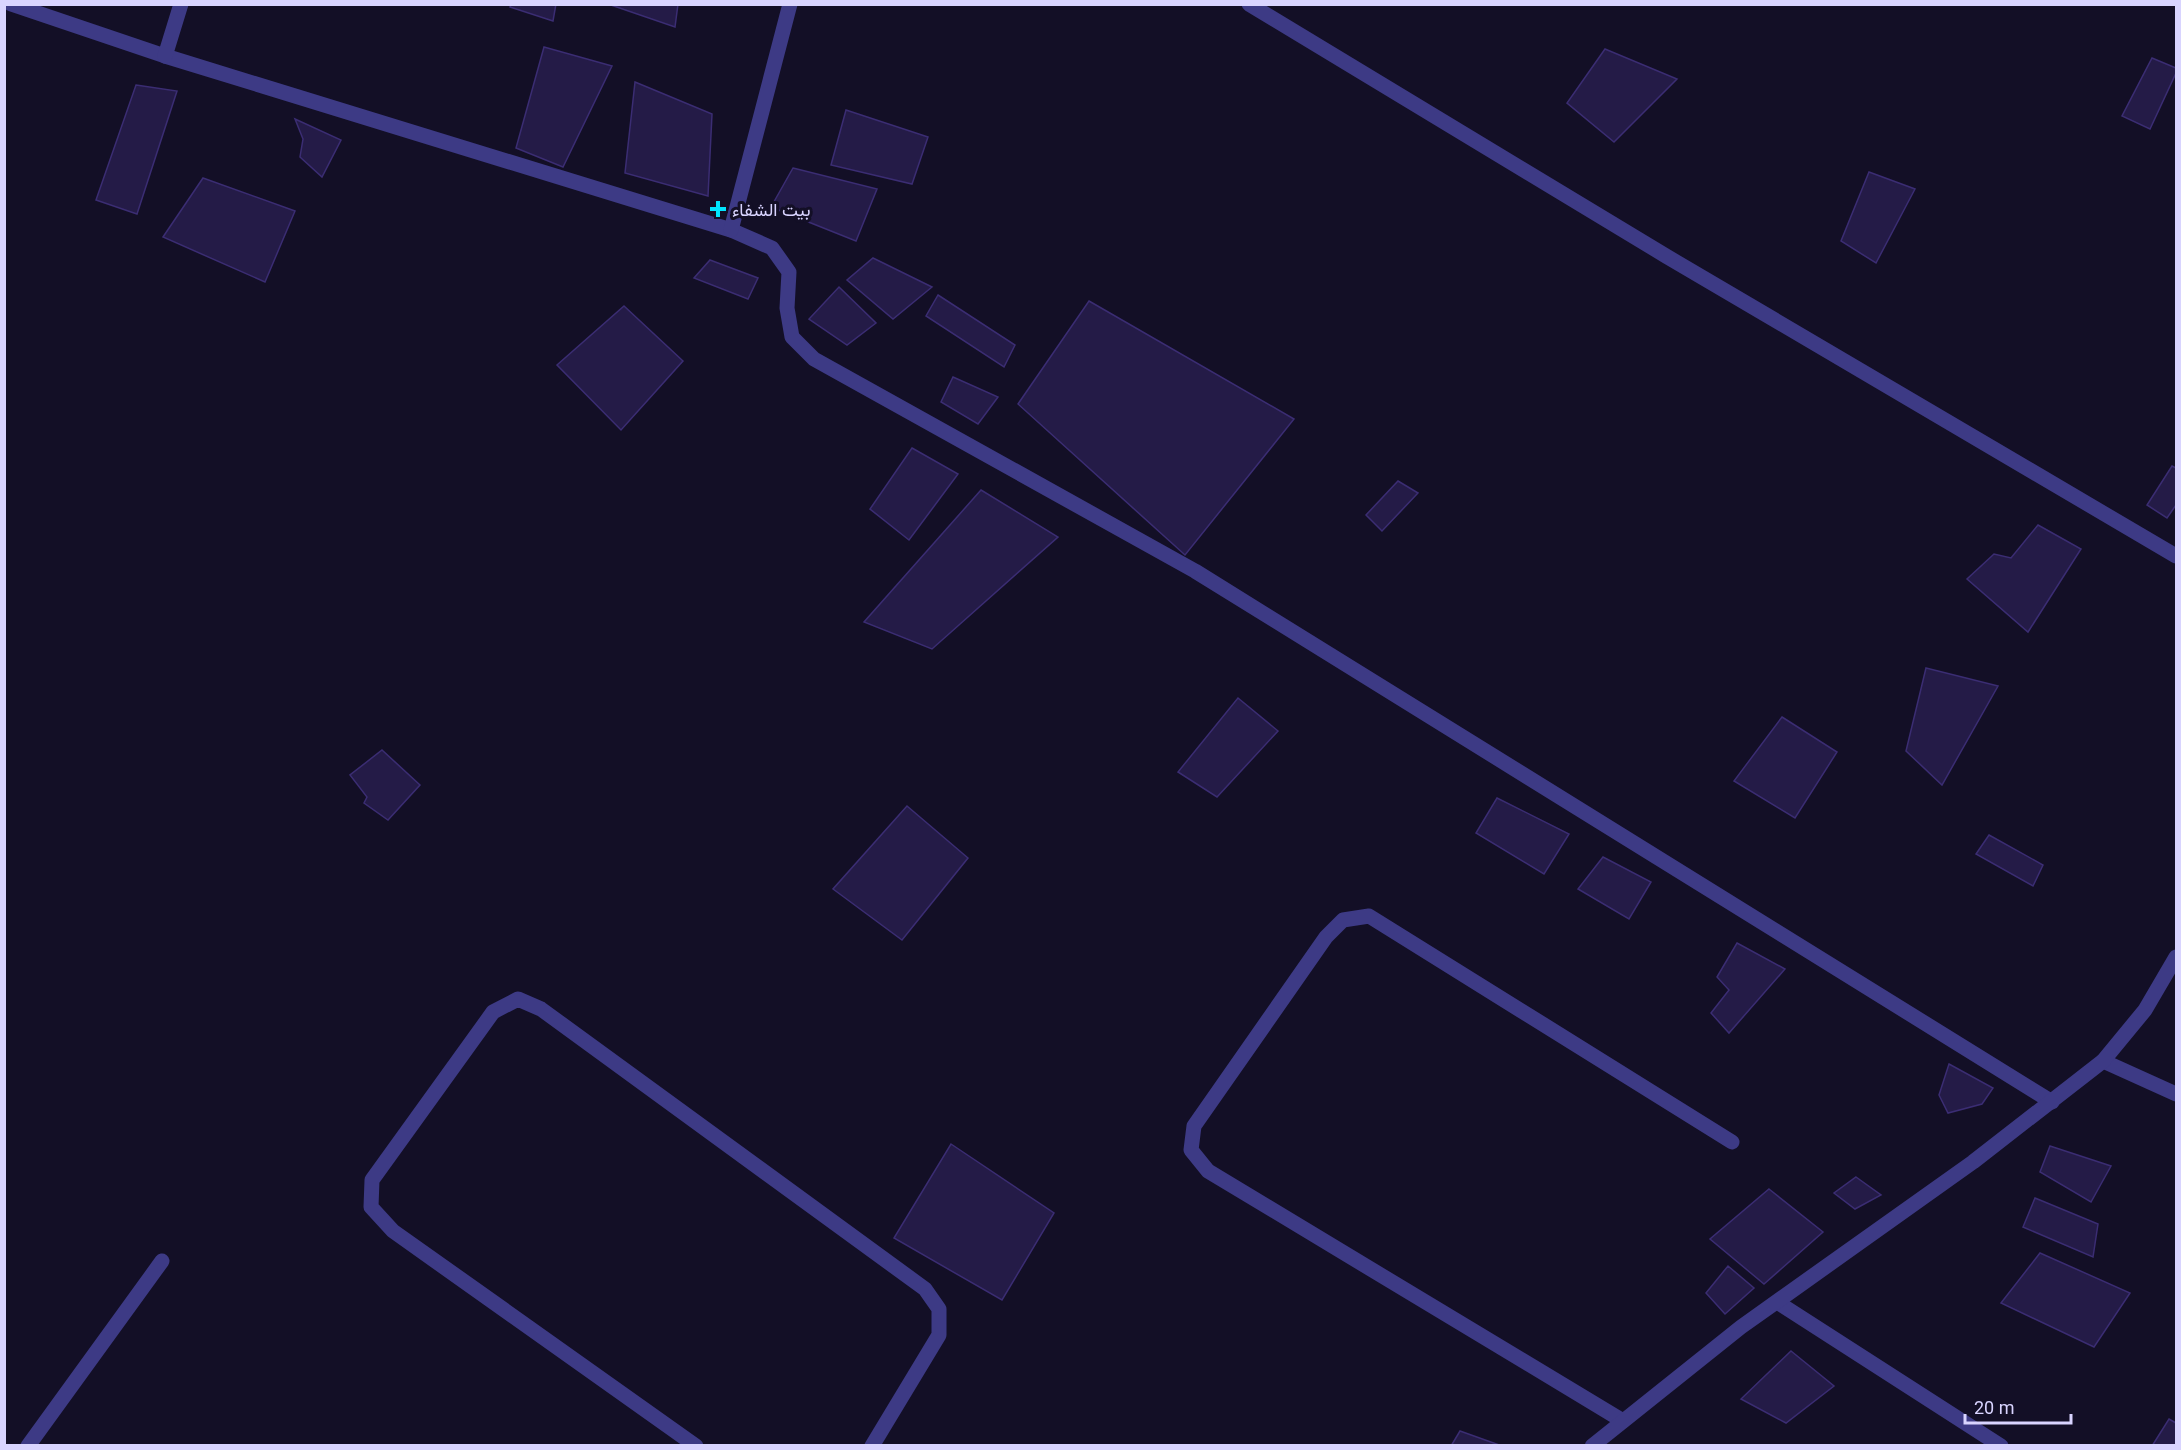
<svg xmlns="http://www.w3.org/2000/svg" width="2181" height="1450" font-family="Roboto,Vazirmatn,sans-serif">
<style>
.building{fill:#241b47;stroke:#3b2d73;stroke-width:1.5}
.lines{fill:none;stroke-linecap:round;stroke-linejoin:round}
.minor{stroke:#3d3a85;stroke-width:15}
.poi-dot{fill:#00e5ff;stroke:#130f26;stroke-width:2}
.labels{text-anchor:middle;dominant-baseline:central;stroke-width:6;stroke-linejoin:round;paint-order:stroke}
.poi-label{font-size:18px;fill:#d9d4ff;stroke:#130f26;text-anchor:start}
</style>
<rect width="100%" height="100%" fill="#130f26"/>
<g class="building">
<path d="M511,4h45l-3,17 -43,-14z"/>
<path d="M608,4h70l-3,23z"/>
<path d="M544,47l68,19 -49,101 -47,-19z"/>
<path d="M1605,49l72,30 -63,63 -47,-39z"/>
<path d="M2152,58l24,10v5l-26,56 -28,-13z"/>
<path d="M635,82l77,32 -4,82 -83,-23z"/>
<path d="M136,85l41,6 -40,123 -41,-14z"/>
<path d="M846,110l82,27 -16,47 -81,-19z"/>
<path d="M295,119l46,21 -19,37 -22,-20 3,-18z"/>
<path d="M793,168l84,21 -21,52 -85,-34z"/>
<path d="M1869,172l46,17 -39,74 -35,-22z"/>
<path d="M203,178l92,33 -30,71 -102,-45z"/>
<path d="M873,258l59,29 -39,32 -46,-39z"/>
<path d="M710,260l48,18 -10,21 -54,-21z"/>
<path d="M839,287l37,36 -29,22 -38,-26z"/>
<path d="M938,295l77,50 -11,22 -78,-51z"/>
<path d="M1089,301l205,118 -109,136 -167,-151z"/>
<path d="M624,306l59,55 -62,69 -64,-65z"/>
<path d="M953,377l45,20 -20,27 -37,-22z"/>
<path d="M912,448l46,26 -49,66 -39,-31z"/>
<path d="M2172,466l4,2v37l-9,13 -20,-13z"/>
<path d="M1398,481l20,12 -36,38 -16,-16z"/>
<path d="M981,490l77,47 -126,112 -68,-27z"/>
<path d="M2038,525l43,24 -53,83 -61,-53 27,-25 17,4z"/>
<path d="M1926,668l72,18 -56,99 -36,-34z"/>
<path d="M1238,698l40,33 -61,66 -39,-25z"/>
<path d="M1782,717l55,35 -42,66 -61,-37z"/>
<path d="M382,750l38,35 -32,35 -24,-17 3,-6 -17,-22z"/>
<path d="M1497,798l72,36 -25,40 -68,-41z"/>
<path d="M907,806l61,52 -66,82 -69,-51z"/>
<path d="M1989,835l54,30 -10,21 -57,-32z"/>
<path d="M1603,857l48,25 -22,37 -51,-30z"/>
<path d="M1737,943l48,26 -56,64 -18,-20 18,-23 -12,-13z"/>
<path d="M1949,1064l44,24 -11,16 -34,9 -9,-18z"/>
<path d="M951,1144l103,69 -52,87 -108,-62z"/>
<path d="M2050,1146l61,20 -20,36 -51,-30z"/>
<path d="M1856,1177l25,18 -26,14 -21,-16z"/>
<path d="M1769,1189l54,43 -59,52 -54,-45z"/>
<path d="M2035,1198l63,26 -5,33 -70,-30z"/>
<path d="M2040,1253l90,40 -36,54 -93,-44z"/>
<path d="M1728,1266l26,22 -29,26 -19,-21z"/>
<path d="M1791,1351l43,35 -48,37 -45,-24z"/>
<path d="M2169,1419l7,4v23h-24z"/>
<path d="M1460,1431l42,15h-51z"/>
</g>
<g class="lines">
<g class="minor">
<path d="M11,4l154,52 566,174 41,18 17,24 -2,36 5,29 22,22 381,212 857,531"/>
<path d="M1249,4l417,252 510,300"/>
<path d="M165,56l16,-52"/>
<path d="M731,230l59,-226"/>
<path d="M2103,1061l73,33"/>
<path d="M1777,1302l224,144"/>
<path d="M1623,1421l-415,-250 -17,-21 3,-24 132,-189 17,-17 26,-4 363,226"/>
<path d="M28,1446l134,-185"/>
<path d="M696,1446l-303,-215 -22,-24 1,-27 121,-168 25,-13 23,10 384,280 14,20v26l-67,111"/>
<path d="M1592,1446l149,-119 232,-165 130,-101 42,-51 31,-53"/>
</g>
</g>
<path class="poi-dot" d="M715 200h6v6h6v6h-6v6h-6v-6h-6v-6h6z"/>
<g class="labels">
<g class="poi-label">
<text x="732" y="209">بيت الشفاء</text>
</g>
</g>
<rect width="2181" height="1450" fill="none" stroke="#d9d4ff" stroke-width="12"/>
<path d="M1965 1414v9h106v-9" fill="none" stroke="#d9d4ff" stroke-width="3"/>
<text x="1974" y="1414" font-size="18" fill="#d9d4ff" stroke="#130f26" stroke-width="4.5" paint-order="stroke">20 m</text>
</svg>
